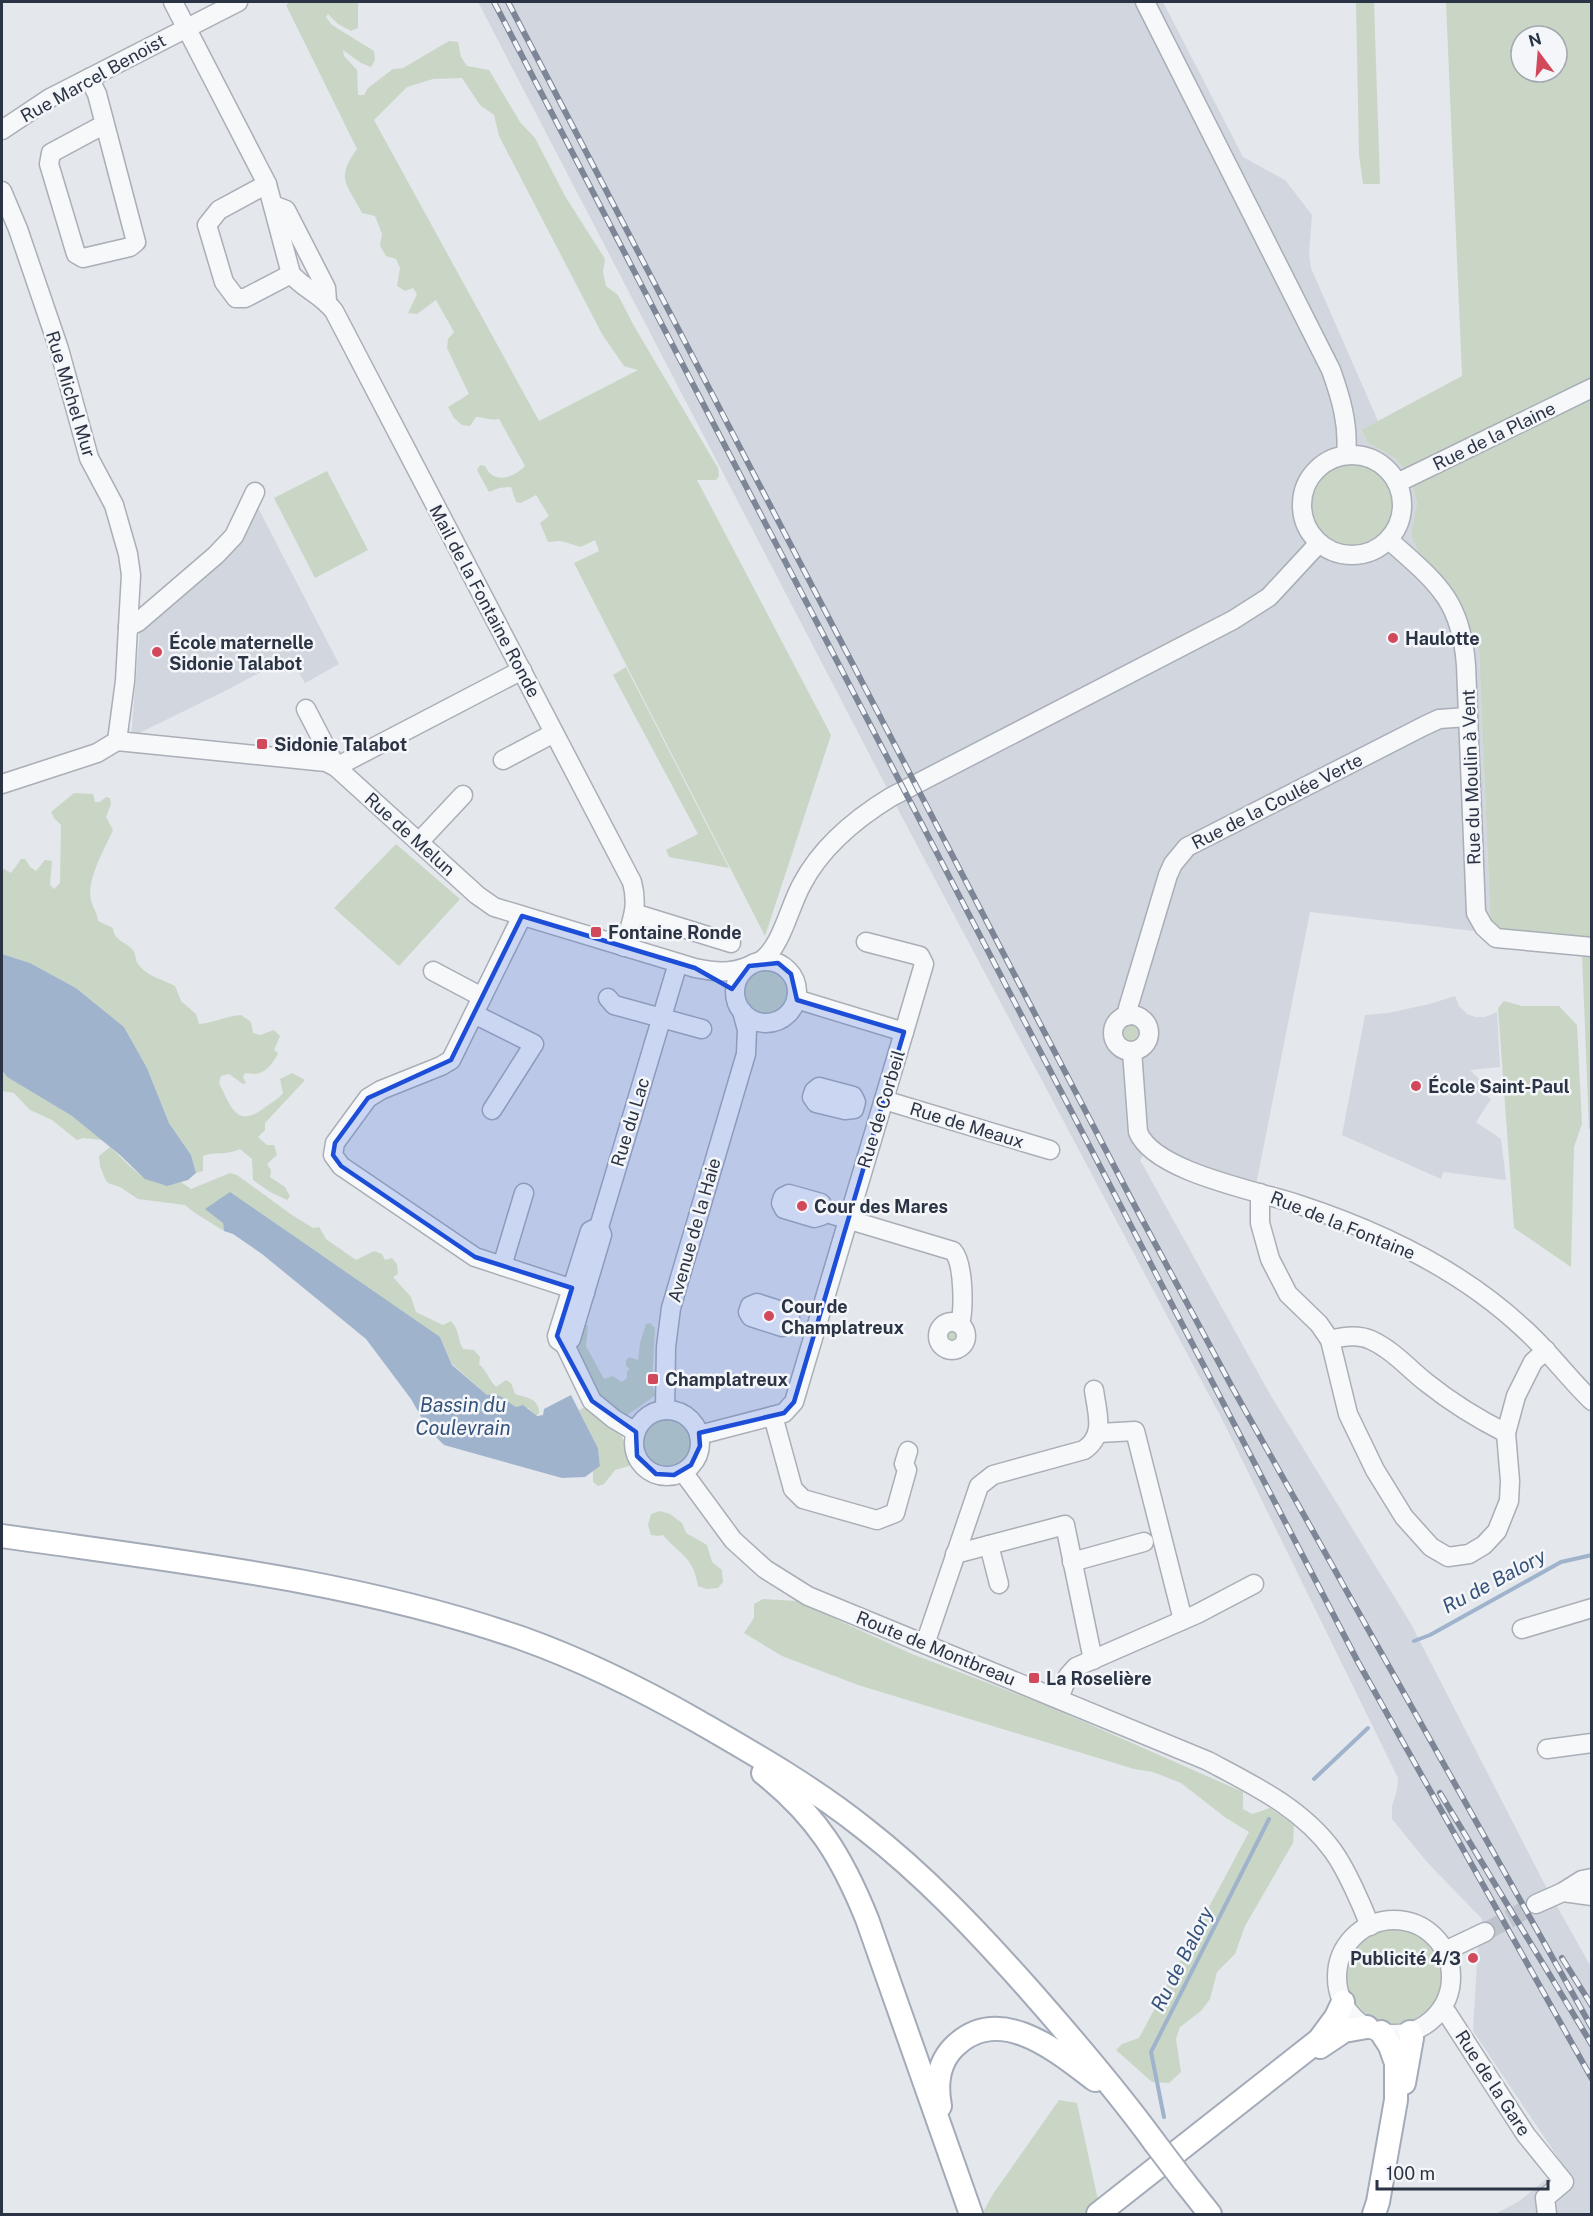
<svg xmlns="http://www.w3.org/2000/svg" width="1593" height="2216" font-family="'Public Sans',sans-serif">
<style>
.built{fill:#d2d6de}
.green{fill:#c9d6c5;fill-rule:evenodd}
.water{fill:#9fb4cc}
.lines{fill:none;stroke-linecap:round;stroke-linejoin:round}
.stream{stroke:#9fb4cc;stroke-width:4}
.minor-tunnel{stroke:#bfc3cb;stroke-width:18;stroke-dasharray:18 9;stroke-linecap:butt}
.minor-casing{stroke:#a9aeb7;stroke-width:21}
.major-casing{stroke:#a3abb8;stroke-width:26}
.minor{stroke:#f7f8fa;stroke-width:18}
.major{stroke:#fff;stroke-width:22}
.rail-casing{stroke:#7d8696;stroke-width:6}
.rail{stroke:#f4f6f9;stroke-width:4;stroke-dasharray:11;stroke-linecap:butt}
.major-bridge-casing{stroke:#a3abb8;stroke-width:26;stroke-linecap:butt}
.major-bridge{stroke:#fff;stroke-width:22}
.marked{fill:#1d4ed8;fill-opacity:0.2;stroke:#1d4ed8;stroke-width:4.5;stroke-linejoin:round}
.poi-dot{fill:#d1495b;stroke:#f4f6f9;stroke-width:2}
.labels{text-anchor:middle;dominant-baseline:central;stroke-width:5;stroke-linejoin:round;paint-order:stroke}
.street-label{font-size:18px;fill:#2b3445;stroke:#f4f6f9}
.poi-label{font-size:18px;font-weight:bold;fill:#2b3445;stroke:#f4f6f9;text-anchor:start}
.water-label{font-size:20px;font-style:italic;fill:#34527a;stroke:#f4f6f9}
</style>
<rect width="100%" height="100%" fill="#e4e7ec"/>
<g class="built">
<path d="M478,2h685l80,155 42,23 27,35 -3,39 2,14 67,153 -17,10 6,11 29,17 12,15 9,28 -6,34 10,22 58,92 12,283 -181,-21 -54,273 -55,-17 -49,-26 -12,18 131,236 140,228 133,259 47,84v247h-96l23,-12 32,-26 11,-14 -88,-131 5,-86 13,-8 -10,-19 -54,-56 -35,-43v-13l5,-16 1,-12 -173,-353 -324,-610z"/>
<path d="M256,504l83,160 -34,19 -16,-26 -62,33 -96,47 9,-108z"/>
<path d="M1455,996l4,10 8,8 8,3h10l12,-5 3,55 -30,3 13,13 -5,6 13,10 -15,23 25,17 5,41 -63,-8 -2,7 -99,-44 23,-120 23,-2 42,-9z"/>
</g>
<g class="green">
<path d="M290,2h68v26l-7,3 -13,-7 -10,-10 -2,3 6,8 42,26 1,9 -4,7 -10,-4 -18,-13 1,6 13,14 1,25h6l4,-7 25,-19 10,-1 46,-27 9,1 3,15 6,9 22,4 31,52 15,16 30,58 40,63 -2,13 3,14 12,9 16,31 84,142 1,8 -3,4h-19l134,255 -66,201 -191,-373 25,-12 -4,-11 -14,7 -20,-6 -13,1 -8,-19 9,-7 -13,-21 -15,8 -5,-1 -5,-15 -12,1 -10,4 -12,-22 3,-5 5,1c9,19 28,12 40,0l-26,-47c-9,2 -14,-2 -23,-2l-6,9 -8,-1 -8,-7 -6,-11 21,-13 -22,-46 1,-9 6,-7 -18,-32 -19,14 -9,-1 9,-19 -4,-6 -8,3 -8,-5 3,-18 -4,-9 -10,-3 -6,-10 2,-12 -7,-18 -13,-3c-15,-29 -27,-34 -5,-64l-71,-144zM462,78l18,27 14,10 5,21 103,198 22,32 14,4 -99,51 -165,-301 33,-33 26,-8z"/>
<path d="M1356,2h18l6,182h-17l-4,-29z"/>
<path d="M1446,2h145v935l-100,-4 -12,-283 -8,-8 -50,-84 -10,-22 6,-34 -9,-28 -12,-15 -29,-17 -6,-12 101,-54zM1521,36h36v36h-36z"/>
<circle cx="1353" cy="506" r="43"/>
<path d="M327,471l41,79 -53,28 -41,-80z"/>
<path d="M626,667l103,201 -60,-11 -3,-7 32,-16 -85,-159z"/>
<path d="M74,793l19,1 2,8h5l6,-5 4,1 1,6 -5,13 7,13c-8,18 -29,54 -21,73 2,8 5,8 6,18l15,7c1,12 10,13 18,20 6,5 3,11 7,16 7,11 25,16 37,22l6,15 15,13 3,10c15,-1 27,-8 42,-9l10,7 2,11 7,2 14,-5 6,6 -6,14 4,3c-3,8 -13,21 -23,21 -3,0 -7,-1 -10,-1l-2,4 3,6 -3,1 -14,-10 -8,2 -2,7c11,21 17,47 45,25 6,-5 15,-9 19,-15l-3,-14 12,-6 13,7 -40,43v7l-7,7 9,8h7l3,10 -10,9 4,6 -1,7 15,10 5,9 -3,4 -17,-8 -17,-12 -1,-21 -12,-10c-15,7 -24,2 -37,7v15l-7,2 -5,-18 -22,-32 -22,-55 -23,-41 -48,-39 -46,-25 -28,-9v-86l9,5 10,-14h4l5,8 6,4 9,-11 7,1 -2,24 4,4 6,-6 1,-58 -7,-7 -3,-6z"/>
<path d="M396,844l64,55 -61,67 -65,-58z"/>
<path d="M1582,953l10,1v175h-3z"/>
<circle cx="766" cy="990" r="25"/>
<path d="M1504,1001l18,5h37l18,19 5,99 -8,23 -3,120 -57,-39 -16,-220z"/>
<circle cx="1131" cy="1033" r="10"/>
<path d="M2,1070l5,7 65,39 30,24 -19,-2 -6,2 -25,-20 -22,-10 -16,-17 -12,-2z"/>
<path d="M110,1147c22,20 38,44 71,35l10,7 39,-16 7,2 55,40 21,13 6,-1 7,12 30,21 18,-9 8,3 3,6 7,-2 5,6 1,10 -5,3 18,20 5,15 27,13 8,-4c9,9 6,18 12,28l11,1 6,7 -1,7c8,7 10,16 17,23l10,-7 5,3 4,11c12,4 24,4 24,19l-3,3 -8,-8 -12,-1 -29,-12 -35,-31 -12,-27 -217,-114 1,8 -29,-18 -10,-8 -47,-6 -18,-12 -12,-4 -3,-4 -5,-13 -1,-10z"/>
<path d="M650,1323l5,5 -3,56 4,11 -30,21 -4,22 4,5 6,18 -3,5 -14,4 -11,14 -6,2 -5,-4v-11l7,-5 -2,-18 -19,-38 13,-6 -14,-52 -1,-14 8,-14 3,2 -2,20 18,33 9,-3 9,6 5,-4v-7l3,-2 -4,-3v-6l3,-3 9,3 2,-17 6,-19z"/>
<circle cx="952" cy="1336" r="9"/>
<circle cx="667" cy="1442" r="25"/>
<path d="M660,1511l10,3 12,9 4,10 21,12 5,17 10,8 1,12 -5,6 -11,1 -9,-3c-5,-30 -18,-31 -35,-51l-5,1 -7,-1 -3,-10 3,-11z"/>
<path d="M763,1599l33,2 116,53 136,52 195,86v17l9,5 18,-6 24,17 -1,18 -48,83 -10,28 -18,18 -7,27 -9,12 -21,16 -4,12 5,33 -12,11 -17,-1 -36,-32 6,-6 17,-6 110,-206 -23,-14 -45,-35 -28,-11 -19,-3 -276,-84 -76,-29 -38,-23 10,-15v-14z"/>
<circle cx="1394" cy="1976" r="50"/>
<path d="M1059,2100l18,3 24,111h-119l11,-20z"/>
</g>
<g class="water">
<path d="M2,954l28,9 46,25 48,39 23,41 22,55 22,32 5,18 -8,7 -21,6 -22,-7 -25,-24 -48,-39 -65,-39 -5,-7z"/>
<path d="M230,1192l210,145 12,28 35,30c17,-2 16,5 29,12l7,-2 14,11 6,-1 1,-6 27,-14 27,53 2,18 -15,11 -23,1 -118,-33 -16,-16 -17,-30 -45,-60 -104,-85 -29,-20 -9,-3 -1,-8 -18,-14z"/>
</g>
<g class="lines">
<g class="stream">
<path d="M1414,1641l16,-6 131,-73 31,-7"/>
<path d="M1314,1779l54,-51"/>
<path d="M1164,2117l-13,-65 118,-233"/>
</g>
<path class="minor-tunnel" d="M1485,1932l51,-28"/>
<defs>
<g id="minor">
<path d="M173,2l94,182 24,90c13,15 31,21 43,37l298,571c7,26 -1,40 -8,65"/>
<path d="M1145,2l186,368c10,28 18,55 15,85"/>
<path d="M89,78l8,16 39,148 -6,5 -47,11 -7,-4 -27,-90 2,-11 54,-29"/>
<path d="M2,130l48,-32 188,-96"/>
<path d="M267,184l-48,26 -12,15 17,57 12,16h9l46,-24"/>
<path d="M2,191l16,38 41,120 30,109 25,47 14,49 3,21 -3,52 -3,54 -8,60"/>
<path d="M273,205l13,5 40,78 1,13"/>
<circle cx="1352" cy="505" r="50"/>
<path d="M1397,483l195,-95"/>
<path d="M1389,540c47,42 72,59 77,125l10,248 8,14 12,11 96,9"/>
<path d="M128,627l10,-5 78,-67 18,-19 21,-44"/>
<path d="M306,709l30,58"/>
<path d="M117,741l209,21 10,5 141,128 17,12 201,61c20,4 34,6 54,-2"/>
<path d="M503,760l51,-27"/>
<path d="M336,767l186,-97"/>
<path d="M2,784l95,-31 20,-12"/>
<path d="M419,842l44,-47"/>
<path d="M634,913l97,30"/>
<path d="M522,916l-71,144 -10,6 -60,24 -13,8 -33,45 -2,12 8,11 134,91 110,36"/>
<path d="M866,942l54,14 4,8 -20,68"/>
<path d="M761,961c21,-15 28,-54 41,-77 20,-38 53,-65 89,-87l342,-177 36,-23 50,-54"/>
<circle cx="766" cy="992" r="31"/>
<path d="M433,971l49,26"/>
<path d="M608,998l6,7 88,24"/>
<path d="M474,1014l60,30 -42,66"/>
<circle cx="1131" cy="1033" r="18"/>
<path d="M1127,1016l1,-8 40,-133 5,-11 14,-17 237,-121 15,-7 29,-2"/>
<path d="M1132,1051l6,81c16,40 120,59 159,72 80,26 164,66 226,124 25,22 45,50 69,73"/>
<path d="M819,1087l34,9 3,6 -2,7 -9,1 -29,-7 -4,-6 2,-6z"/>
<path d="M884,1100l166,50"/>
<path d="M1260,1193v30l10,36 18,35 31,30 11,16 18,74 27,56 29,47 27,30 17,10 21,-3 15,-9 13,-14 12,-30 1,-20 -4,-48 10,-37 17,-34 13,-12"/>
<path d="M789,1194l32,9 3,5 -3,8 -7,2 -30,-9 -3,-6 2,-6z"/>
<path d="M823,1212l130,39c11,12 11,58 7,73"/>
<path d="M502,1266l22,-73"/>
<path d="M757,1303l31,10 2,4 -2,7 -6,3 -31,-10 -3,-5 2,-6z"/>
<circle cx="952" cy="1336" r="14"/>
<path d="M1330,1340c14,-4 28,-6 41,0 22,10 38,29 56,43 25,20 51,36 79,50"/>
<path d="M565,1345l-7,-5 -1,-4 33,-105 4,-2"/>
<path d="M665,1410l1,-63 5,-39 75,-254 1,-24 -5,-19"/>
<circle cx="667" cy="1443" r="33"/>
<path d="M773,1416l20,73 10,10 74,21 18,-7 12,-43 -3,-6 4,-13"/>
<path d="M636,1432l-22,-13 -22,-18 -27,-56 6,-6 31,-104 -3,-8 79,-264"/>
<path d="M1099,1433l36,-2 48,189"/>
<path d="M699,1435l85,-22 10,-11 110,-370 -108,-33"/>
<path d="M683,1472l50,68 32,29 43,27 400,165c45,24 94,47 125,90 13,18 29,54 37,75"/>
<path d="M989,1545l10,39"/>
<path d="M955,1554l110,-29 28,135"/>
<path d="M1072,1562l72,-20"/>
<path d="M1522,1629l70,-21"/>
<path d="M925,1644l54,-158 14,-11 91,-25c22,-15 13,-37 10,-60"/>
<path d="M1059,1698l9,-22 8,-9 121,-53 57,-30"/>
<path d="M1547,1749l45,-6"/>
<path d="M1563,1892l29,4"/>
<path d="M1536,1904l27,-12 19,-12 10,-2"/>
<circle cx="1394" cy="1977" r="57"/>
<path d="M1445,1951l40,-19"/>
<path d="M1442,2008l5,5 79,122 38,47 -19,16 2,16"/>
</g>
<g id="major">
<path d="M2,1536c173,25 352,44 519,102 62,22 122,52 178,84 57,33 115,66 166,107 59,46 111,101 161,157 45,51 89,102 129,157"/>
<path d="M763,1773c54,43 79,84 104,146l104,295"/>
<path d="M1320,2047l24,-16 23,-4"/>
<path d="M1404,2083l8,-45 -2,-6"/>
<path d="M940,2106c-4,-21 -2,-43 14,-59 45,-45 103,4 141,33"/>
<path d="M1183,2180l27,34"/>
<path d="M1098,2214l221,-174 17,-23 7,-15"/>
<path d="M1374,2214l4,-12 18,-102v-37l-6,-17 -9,-14"/>
</g>
</defs>
<use href="#minor" class="minor-casing"/>
<use href="#major" class="major-casing"/>
<use href="#minor" class="minor"/>
<use href="#major" class="major"/>
<defs>
<g id="rail">
<path d="M494,2l864,1660 234,417"/>
<path d="M508,2l629,1208 95,177 360,641"/>
<path d="M1440,1793l152,252"/>
<path d="M1562,1958l30,48"/>
</g>
</defs>
<use href="#rail" class="rail-casing"/>
<use href="#rail" class="rail"/>
<defs>
<path id="major-bridge" d="M1155,2143l28,37"/>
</defs>
<use href="#major-bridge" class="major-bridge-casing"/>
<use href="#major-bridge" class="major-bridge"/>
</g>
<path class="marked" d="M522,916l173,52 37,21 17,-23 29,-3 13,11 6,26 107,32 -110,370 -10,11 -85,20 1,13 -9,19 -17,10 -18,-1 -19,-18 -1,-24 -44,-31 -35,-65 15,-48 -97,-31 -134,-91 -8,-11 2,-12 33,-45 83,-38z"/>
<g class="poi-dot">
<circle cx="1393" cy="638" r="6"/>
<circle cx="157" cy="652" r="6"/>
<rect x="256" y="738" width="12" height="12" rx="3"/>
<rect x="590" y="926" width="12" height="12" rx="3"/>
<circle cx="1416" cy="1086" r="6"/>
<circle cx="802" cy="1206" r="6"/>
<circle cx="769" cy="1316" r="6"/>
<rect x="647" y="1373" width="12" height="12" rx="3"/>
<rect x="1028" y="1672" width="12" height="12" rx="3"/>
<circle cx="1473" cy="1958" r="6"/>
</g>
<g class="labels">
<g class="street-label">
<text transform="translate(93 78) rotate(-29)">Rue Marcel Benoist</text>
<text transform="translate(71 394) rotate(73)">Rue Michel Mur</text>
<text transform="translate(1494 436) rotate(-26)">Rue de la Plaine</text>
<text transform="translate(485 601) rotate(62)">Mail de la Fontaine Ronde</text>
<text transform="translate(1471 777) rotate(-92)">Rue du Moulin à Vent</text>
<text transform="translate(1277 801) rotate(-27)">Rue de la Coulée Verte</text>
<text transform="translate(410 834) rotate(42)">Rue de Melun</text>
<text transform="translate(881 1109) rotate(-73)">Rue de Corbeil</text>
<text transform="translate(630 1122) rotate(-73)">Rue du Lac</text>
<text transform="translate(967 1125) rotate(17)">Rue de Meaux</text>
<text transform="translate(1343 1225) rotate(22)">Rue de la Fontaine</text>
<text transform="translate(694 1230) rotate(-74)">Avenue de la Haie</text>
<text transform="translate(936 1648) rotate(22)">Route de Montbreau</text>
<text transform="translate(1493 2083) rotate(57)">Rue de la Gare</text>
</g>
<g class="poi-label">
<text x="1405" y="638">Haulotte</text>
<text x="169" y="642">École maternelle<tspan x="169" dy="21">Sidonie Talabot</tspan></text>
<text x="274" y="744">Sidonie Talabot</text>
<text x="608" y="932">Fontaine Ronde</text>
<text x="1428" y="1086">École Saint-Paul</text>
<text x="814" y="1206">Cour des Mares</text>
<text x="781" y="1306">Cour de<tspan x="781" dy="21">Champlatreux</tspan></text>
<text x="665" y="1379">Champlatreux</text>
<text x="1046" y="1678">La Roselière</text>
<text x="1461" y="1958" text-anchor="end">Publicité 4/3</text>
</g>
<g class="water-label">
<text x="463" y="1405">Bassin du<tspan x="463" dy="23">Coulevrain</tspan></text>
<text transform="translate(1494 1581) rotate(-28)">Ru de Balory</text>
<text transform="translate(1182 1959) rotate(-63)">Ru de Balory</text>
</g>
</g>
<rect width="1593" height="2216" fill="none" stroke="#2b3445" stroke-width="6"/>
<g transform="translate(1539 54) rotate(344)"><circle r="28" fill="#f4f6f9" stroke="#a4a8b1" stroke-width="1.5"/>
<path d="M0-4.5L10 22L0 15L-10 22Z" fill="#d1495b"/>
<text y="-9" font-size="16" font-weight="bold" text-anchor="middle" fill="#2b3445">N</text>
</g>
<path d="M1377 2180v9h171v-9" fill="none" stroke="#2b3445" stroke-width="3"/>
<text x="1386" y="2180" font-size="18" fill="#2b3445" stroke="#f4f6f9" stroke-width="4.5" paint-order="stroke">100 m</text>
</svg>
